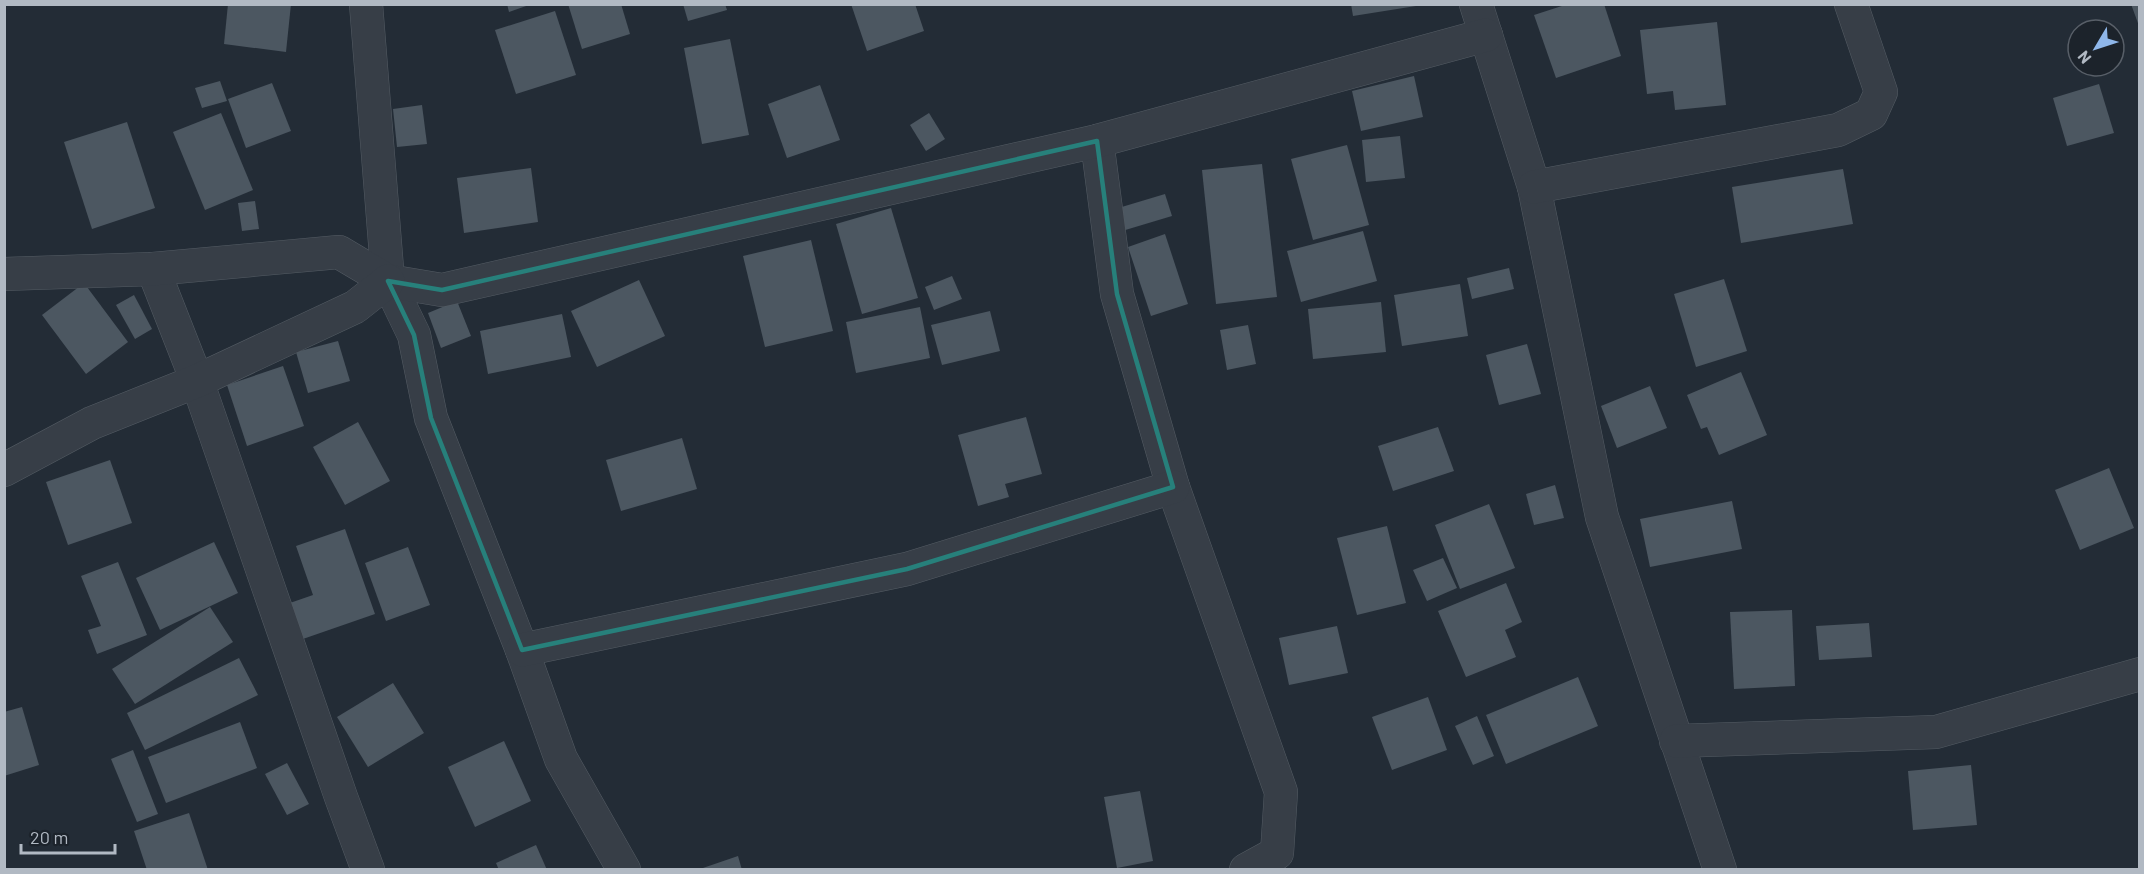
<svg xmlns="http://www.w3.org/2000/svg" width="2144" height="874" font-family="Barlow,sans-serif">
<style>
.building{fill:#4c5761}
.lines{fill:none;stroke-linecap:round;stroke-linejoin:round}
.minor-casing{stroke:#545c64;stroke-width:34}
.minor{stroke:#373e47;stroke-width:33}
.marked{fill:none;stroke:#27807b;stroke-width:4.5;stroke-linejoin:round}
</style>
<rect width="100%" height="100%" fill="#232c36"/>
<g class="building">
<path d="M228,4h63l-5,48 -62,-8z"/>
<path d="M507,4h22v1l-20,7z"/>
<path d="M568,4h53l9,30 -48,15z"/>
<path d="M683,4h42l2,6 -39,11z"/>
<path d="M851,4h64l9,27 -57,20z"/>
<path d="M1351,4h65v2l-63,10z"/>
<path d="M1568,4h36l17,52 -65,22 -22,-63z"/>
<path d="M2131,4h9v22h-1z"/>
<path d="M555,11l21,64 -60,19 -21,-64z"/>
<path d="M1717,22l9,83 -51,5 -2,-19 -26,3 -7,-64z"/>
<path d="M730,39l19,96 -47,9 -18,-96z"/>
<path d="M1414,76l9,41 -62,14 -9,-40z"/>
<path d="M220,81l7,20 -25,7 -7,-20z"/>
<path d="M272,83l19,48 -45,17 -18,-49z"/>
<path d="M2099,84l15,49 -47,13 -14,-48z"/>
<path d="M820,85l20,55 -53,18 -19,-54z"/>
<path d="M422,105l5,39 -30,3 -4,-38z"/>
<path d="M221,113l32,77 -48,20 -32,-78z"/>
<path d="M929,113l16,26 -19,12 -16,-26z"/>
<path d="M127,122l28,86 -63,21 -28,-87z"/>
<path d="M1400,136l5,42 -39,4 -4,-42z"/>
<path d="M1347,145l22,80 -56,15 -22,-81z"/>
<path d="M1262,164l15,133 -61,7 -14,-134z"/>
<path d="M531,168l7,54 -74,11 -7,-55z"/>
<path d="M1843,169l10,55 -112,19 -9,-56z"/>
<path d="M1165,194l7,22 -50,15 -7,-22z"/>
<path d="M255,201l4,28 -17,2 -4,-28z"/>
<path d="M891,208l27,90 -56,16 -26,-90z"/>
<path d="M1363,231l14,50 -76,21 -14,-51z"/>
<path d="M1165,234l23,70 -37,12 -23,-69z"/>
<path d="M811,240l22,91 -68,16 -22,-91z"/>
<path d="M1509,268l5,21 -42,10 -5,-21z"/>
<path d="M952,276l10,23 -28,11 -9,-23z"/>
<path d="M1724,279l23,72 -51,16 -22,-73z"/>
<path d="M639,280l26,56 -68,31 -26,-56z"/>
<path d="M84,283l44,59 -42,32 -44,-59z"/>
<path d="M1460,284l8,52 -66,10 -8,-51z"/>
<path d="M134,295l18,34 -17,10 -19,-34z"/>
<path d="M457,301l14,35 -30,12 -13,-35z"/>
<path d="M1381,302l5,50 -73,7 -5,-50z"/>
<path d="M920,307l10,51 -74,15 -10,-51z"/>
<path d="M990,311l10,40 -58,14 -11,-40z"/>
<path d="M562,314l9,43 -83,17 -8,-43z"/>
<path d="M1248,325l8,39 -29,6 -7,-40z"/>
<path d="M338,341l12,40 -42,12 -12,-41z"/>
<path d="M1527,344l14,50 -42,11 -13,-50z"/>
<path d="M283,366l21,60 -57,20 -20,-61z"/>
<path d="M1741,372l26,63 -48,20 -12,-28 -6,2 -14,-34z"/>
<path d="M1650,386l17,42 -50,20 -16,-42z"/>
<path d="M1026,417l16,57 -37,10 4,13 -31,9 -20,-71z"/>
<path d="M358,422l32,59 -45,24 -32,-58z"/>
<path d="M1438,427l16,44 -61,20 -15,-45z"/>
<path d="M682,438l15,51 -76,22 -15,-51z"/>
<path d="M110,460l22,63 -64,22 -22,-63z"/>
<path d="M2109,468l25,60 -54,22 -25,-60z"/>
<path d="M1555,485l9,33 -30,7 -8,-31z"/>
<path d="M1732,501l10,48 -92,18 -10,-48z"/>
<path d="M1489,504l26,64 -55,21 -25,-64z"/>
<path d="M1387,526l19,77 -49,12 -20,-77z"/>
<path d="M345,529l30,85 -75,26 -13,-36 26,-9 -17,-49z"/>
<path d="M214,542l24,51 -78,37 -24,-52z"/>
<path d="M408,547l22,58 -44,16 -21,-58z"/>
<path d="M1443,558l14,30 -30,13 -14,-31z"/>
<path d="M118,562l29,73 -50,19 -9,-24 13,-4 -20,-50z"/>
<path d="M1506,583l16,39 -17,8 11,27 -50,20 -28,-66z"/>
<path d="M210,607l23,35 -98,62 -23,-35z"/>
<path d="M1792,610l3,76 -61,3 -4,-77z"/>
<path d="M1869,623l3,34 -53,3 -3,-34z"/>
<path d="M1337,626l11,47 -59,12 -10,-47z"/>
<path d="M239,658l19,37 -113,55 -18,-37z"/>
<path d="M1578,677l20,49 -92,38 -20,-49z"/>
<path d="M393,683l31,50 -56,34 -31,-50z"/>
<path d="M1428,697l19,53 -55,20 -20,-53z"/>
<path d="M22,707l17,58 -35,11v-64z"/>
<path d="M1477,716l17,40 -21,9 -18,-39z"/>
<path d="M240,722l17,46 -91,35 -18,-46z"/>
<path d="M504,741l27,60 -56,26 -27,-60z"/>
<path d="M133,750l25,64 -21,8 -26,-63z"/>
<path d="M287,763l22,41 -22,11 -22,-41z"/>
<path d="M1971,765l6,60 -64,5 -5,-59z"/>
<path d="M1140,791l13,70 -36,7 -13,-71z"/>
<path d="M189,813l19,57h-61l-13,-39z"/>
<path d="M536,845l11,25h-48l-3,-7z"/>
<path d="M738,856l4,14h-42v-1z"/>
</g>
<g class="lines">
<defs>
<g id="minor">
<path d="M366,4l22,277 26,54 17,83 91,232 39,109 63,111"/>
<path d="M1476,4l58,183 68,330 118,353"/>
<path d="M1097,141l20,153 56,193 108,305 -4,61 -31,17"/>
<path d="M1534,187l304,-57 33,-16 10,-22 -30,-88"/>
<path d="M153,269l44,112 144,416 27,73"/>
<path d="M4,274l149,-5 186,-17 49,29 54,9 655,-149 389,-106"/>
<path d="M4,470l88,-47 105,-42 158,-74 33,-26"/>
<path d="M522,650l385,-81 266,-82"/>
<path d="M1676,741l260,-9 204,-58"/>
</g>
</defs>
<use href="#minor" class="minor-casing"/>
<use href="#minor" class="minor"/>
</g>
<path class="marked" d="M1097,141l20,153 56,193 -266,82 -385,81 -91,-232 -17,-83 -26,-54 54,9z"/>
<rect width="2144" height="874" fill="none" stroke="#b1b9c3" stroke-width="12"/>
<g transform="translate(2096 48) rotate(231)"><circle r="28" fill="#1c232b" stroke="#585f68" stroke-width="1.5"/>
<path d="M0-4.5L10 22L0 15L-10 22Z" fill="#8fb7ea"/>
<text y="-9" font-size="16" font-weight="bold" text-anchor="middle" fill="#b1b9c3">N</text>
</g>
<path d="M21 844v9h94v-9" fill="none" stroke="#b1b9c3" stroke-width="3"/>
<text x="30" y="844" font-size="18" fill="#b1b9c3" stroke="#1c232b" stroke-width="4.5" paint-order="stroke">20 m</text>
</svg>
